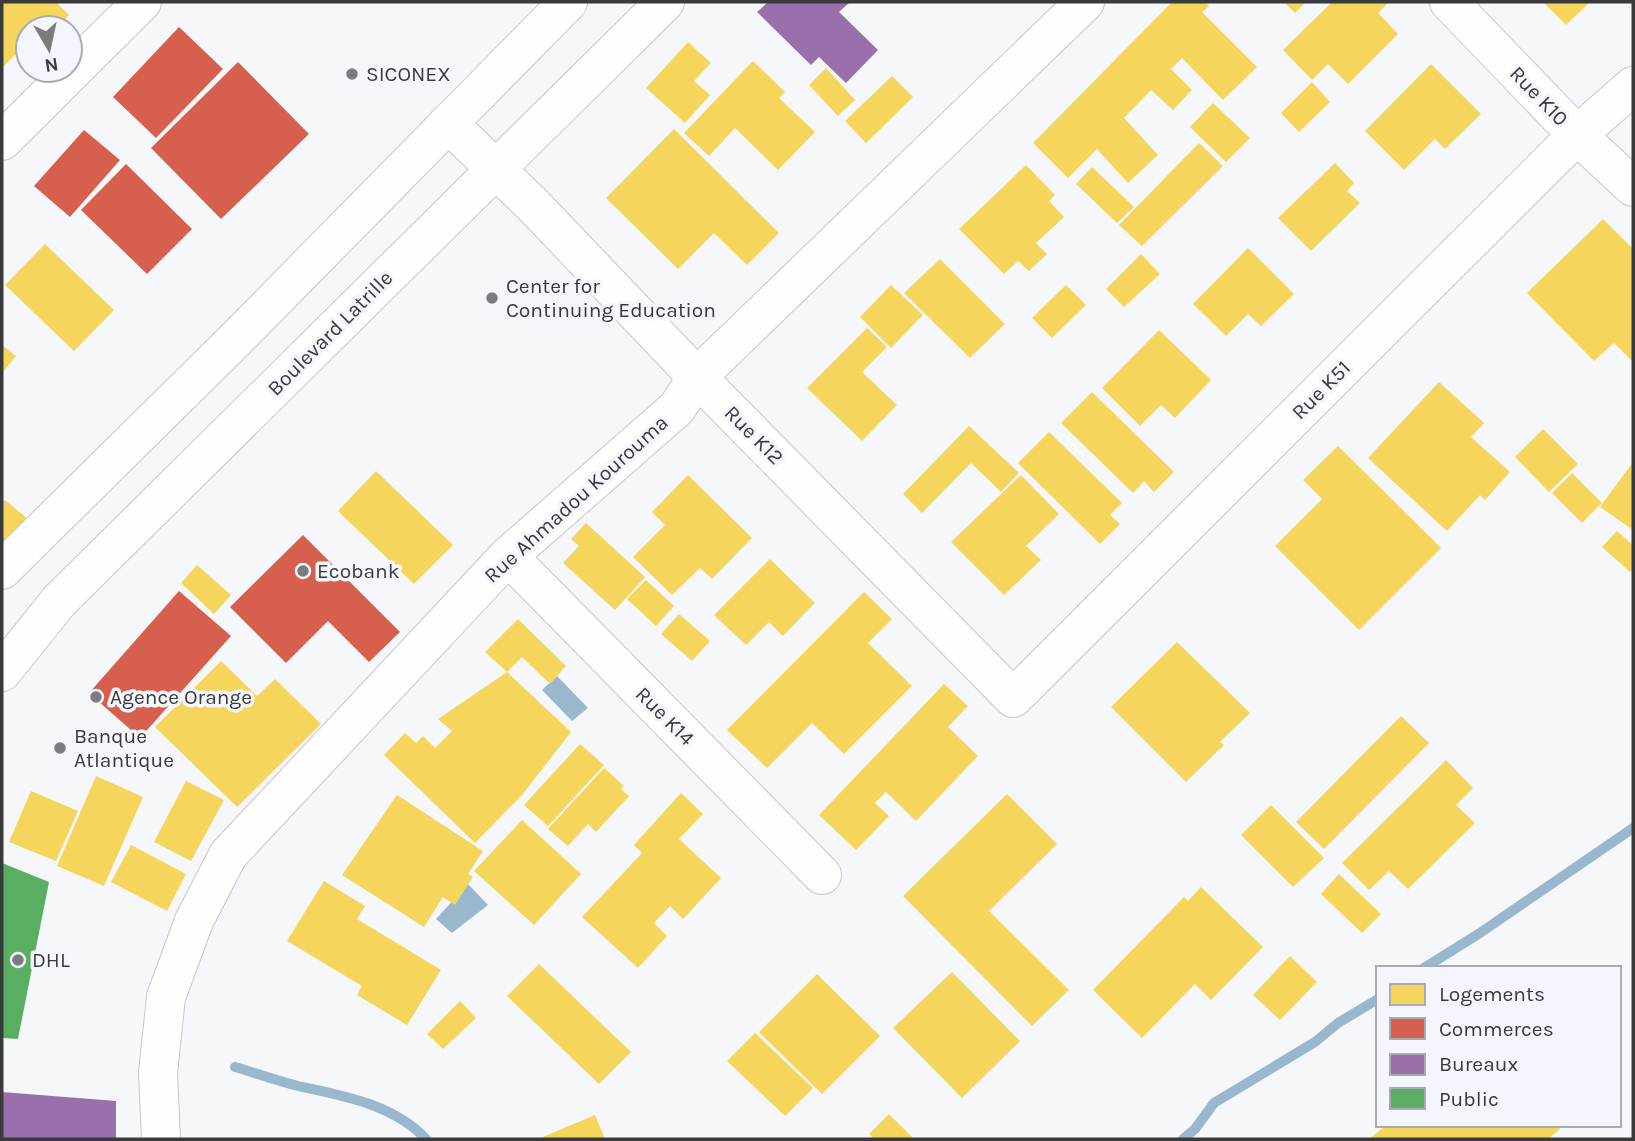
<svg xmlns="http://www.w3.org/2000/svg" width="1635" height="1141" font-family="Karla,sans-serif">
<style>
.water{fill:#99b8cd}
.homes{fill:#f6d55c}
.shops{fill:#d6604d}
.offices{fill:#9970ab}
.public{fill:#5aae61}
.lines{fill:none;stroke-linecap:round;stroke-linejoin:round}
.stream{stroke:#99b8cd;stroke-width:10}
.minor-casing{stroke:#c6c7c9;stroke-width:40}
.major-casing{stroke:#c6c7c9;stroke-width:40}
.minor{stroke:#fefefe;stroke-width:38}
.major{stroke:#fefefe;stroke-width:38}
.poi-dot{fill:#7b7c7e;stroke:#f3f6fc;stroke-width:2.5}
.labels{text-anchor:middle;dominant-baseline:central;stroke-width:7;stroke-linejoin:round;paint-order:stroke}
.poi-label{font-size:21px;fill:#393a3c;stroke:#f3f6fc;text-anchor:start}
.street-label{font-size:21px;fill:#393a3c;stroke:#f3f6fc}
</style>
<rect width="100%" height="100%" fill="#f5f7fa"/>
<g class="water">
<path d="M557,676l31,32 -16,13 -30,-31z"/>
<path d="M468,884l20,21 -36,28 -16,-14z"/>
</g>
<g class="homes">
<path d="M2,2h54l13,13 -12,13h-29v20l-3,-3 -23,23z"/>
<path d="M1172,2h33l4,4 -7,6 55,55 -34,33 -41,-42 -11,11 21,21 -19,20 -22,-20 -27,28 34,37 -30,28 -31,-34 -29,29 -35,-35z"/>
<path d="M1284,2h22l-11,11z"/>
<path d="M1332,2h57l-11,11 20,21 -50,50 -20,-20 -16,16 -29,-30z"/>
<path d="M1543,2h47l-24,23z"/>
<path d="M688,42l23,21 -17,18 16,14 -25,28 -39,-35z"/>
<path d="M753,61l32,31 -6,6 36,34 -37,38 -43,-42 -26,28 -25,-23z"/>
<path d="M1431,64l50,50 -36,35 -10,-10 -31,31 -39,-39z"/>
<path d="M826,68l29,32 -17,16 -29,-31z"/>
<path d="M892,76l21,21 -47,46 -21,-22z"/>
<path d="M1312,82l18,20 -31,30 -18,-19z"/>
<path d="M1213,103l37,35 -24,24 -36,-35z"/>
<path d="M674,129l105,104 -32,32 -33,-32 -36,36 -72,-71z"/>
<path d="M1199,143l24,23 -81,80 -23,-21z"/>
<path d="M1335,163l19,20 -7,8 13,12 -49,48 -33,-33z"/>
<path d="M1026,165l29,30 -6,6 15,16 -28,26 11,11 -18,17 -11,-10 -14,13 -45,-45z"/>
<path d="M1092,167l42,40 -17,16 -41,-39z"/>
<path d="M1603,219l30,30v113l-19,-19 -20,18 -67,-68z"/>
<path d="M45,244l69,66 -40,41 -69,-66z"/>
<path d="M1248,248l46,46 -33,32 -13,-12 -22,22 -33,-32z"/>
<path d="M1141,254l19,20 -36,33 -18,-18z"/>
<path d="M940,259l65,65 -35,34 -66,-65z"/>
<path d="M891,285l32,30 -32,33 -31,-31z"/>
<path d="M1066,285l20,20 -34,33 -20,-20z"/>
<path d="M867,328l20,19 -25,25 35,33 -35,36 -55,-53z"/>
<path d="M1159,330l52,50 -36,38 -14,-13 -21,21 -38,-38z"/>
<path d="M2,345l14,11 -14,17z"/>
<path d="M1439,382l45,41 -13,14 39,35 -25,28 -5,-5 -33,36 -79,-73z"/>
<path d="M1092,392l82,80 -20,20 -10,-11 -11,12 -72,-70z"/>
<path d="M969,426l50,47 -18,19 -30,-29 -49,50 -19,-19z"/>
<path d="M1543,429l35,35 -29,28 -34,-35z"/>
<path d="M1049,432l73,71 -12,12 10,9 -20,20 -82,-81z"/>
<path d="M1338,446l103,102 -82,82 -84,-84 47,-47 -19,-19z"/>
<path d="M1633,462v68l-33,-23z"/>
<path d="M376,471l77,74 -39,39 -76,-73z"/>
<path d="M1572,473l30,30 -20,20 -30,-30z"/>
<path d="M688,475l64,63 -40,41 -12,-11 -28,27 -39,-38 32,-32 -13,-13z"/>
<path d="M1021,475l38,39 -33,32 15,14 -37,35 -53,-53z"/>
<path d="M5,500l30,25 -33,39v-61z"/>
<path d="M586,523l59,54 -30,33 -52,-47 16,-17 -8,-7z"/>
<path d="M1617,531l16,14v24l-3,3 -28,-25z"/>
<path d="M770,559l45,44 -32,33 -14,-14 -23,23 -32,-30z"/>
<path d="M197,565l34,30 -17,19 -33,-31z"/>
<path d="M646,580l28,26 -18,20 -29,-27z"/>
<path d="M864,592l28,27 -24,24 44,43 -68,68 -32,-31 -45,45 -40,-38z"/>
<path d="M679,614l31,27 -18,20 -31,-27z"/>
<path d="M518,619l48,47 -16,18 -28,-27 -15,15 -22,-20z"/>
<path d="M1177,642l73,71 -30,29 4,3 -38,37 -75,-75z"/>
<path d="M221,661l36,35 18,-17 46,45 -84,83 -82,-80z"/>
<path d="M507,672l64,60 -49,63 -47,48 -91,-88 21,-22 11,10 7,-7 12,12 17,-17 -14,-12z"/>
<path d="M944,684l24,22 -20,21 30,29 -62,65 -30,-29 -11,11 14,13 -33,34 -37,-35z"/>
<path d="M1401,716l28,27 -105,106 -28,-27z"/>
<path d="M580,744l24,21 -56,61 -24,-21z"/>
<path d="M1446,760l27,28 -17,17 19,18 -67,66 -19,-18 -20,19 -27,-27z"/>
<path d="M604,768l20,18 -3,3 8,7 -33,36 -8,-8 -20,22 -20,-17z"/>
<path d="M96,776l47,21 -39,89 -47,-20z"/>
<path d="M186,781l38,19 -33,61 -37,-19z"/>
<path d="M31,791l47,20 -22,50 -47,-19z"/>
<path d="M681,793l22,21 -24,25 42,39 -38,41 -13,-13 -16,17 13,13 -29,32 -56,-51 60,-64 -8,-8z"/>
<path d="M1007,794l50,50 -68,67 80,79 -37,36 -129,-130z"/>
<path d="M397,795l86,56 -15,23 5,3 -18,28 -12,-8 -19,30 -82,-52z"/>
<path d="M1271,805l53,53 -31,29 -52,-52z"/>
<path d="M522,820l59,54 -47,51 -60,-54z"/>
<path d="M131,845l55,29 -19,37 -56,-29z"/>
<path d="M1339,874l42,40 -19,19 -41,-39z"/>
<path d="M324,881l41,25 -8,13 84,51 -34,55 -50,-30 5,-9 -75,-45z"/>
<path d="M1201,887l62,60 -52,53 -16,-16 -53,54 -49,-48 91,-93 4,4z"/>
<path d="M1290,956l27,26 -37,38 -27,-25z"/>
<path d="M539,964l92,88 -32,32 -92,-88z"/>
<path d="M952,972l68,69 -58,57 -69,-70z"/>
<path d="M817,974l63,62 -58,58 -63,-62z"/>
<path d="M460,1001l16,17 -33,31 -16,-15z"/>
<path d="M755,1033l58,55 -28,28 -58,-55z"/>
<path d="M889,1114l25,25h-40l-5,-5z"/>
<path d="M595,1115l10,24h-67z"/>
<path d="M1386,1125h171l3,4 -12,10h-179z"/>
</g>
<g class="shops">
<path d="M179,27l44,42 -67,69 -43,-41z"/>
<path d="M238,62l71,72 -88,85 -70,-71z"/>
<path d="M84,130l36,30 -50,57 -36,-31z"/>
<path d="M126,164l66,65 -45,45 -66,-64z"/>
<path d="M303,535l97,97 -31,30 -41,-41 -42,42 -56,-56z"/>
<path d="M179,591l52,45 -91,102 -51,-45z"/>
</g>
<g class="offices">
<path d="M768,2h82l-11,10 39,38 -32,33 -27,-26 -8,8 -54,-53z"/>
<path d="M2,1092l114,9v38h-114z"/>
</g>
<path class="public" d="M2,863l47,19 -31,157 -16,-1z"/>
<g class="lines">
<g class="stream">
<path d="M1424,968l56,-35 153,-105"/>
<path d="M235,1067c21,6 42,14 63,19 45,10 95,18 128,53"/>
<path d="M1183,1139l12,-10 19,-26 101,-61 23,-19 40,-24"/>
</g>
<defs>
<g id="minor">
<path d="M1449,2l128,133 56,52"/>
<path d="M448,123l86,83 163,171 316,321 564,-563 56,-49"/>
<path d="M2,141l140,-139"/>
<path d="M508,556l314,319"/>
<path d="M161,1139l-3,-66 8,-76 28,-76 34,-66 280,-299 169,-148 20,-31 388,-375"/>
</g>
<g id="major">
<path d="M2,570l237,-234 329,-334"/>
<path d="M2,672l57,-71 606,-599"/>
</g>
</defs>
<use href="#minor" class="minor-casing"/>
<use href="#major" class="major-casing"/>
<use href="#minor" class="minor"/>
<use href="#major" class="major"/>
</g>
<g class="poi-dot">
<circle cx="352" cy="74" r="7"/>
<circle cx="492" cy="298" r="7"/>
<circle cx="303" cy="571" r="7"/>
<circle cx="96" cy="697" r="7"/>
<circle cx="60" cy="748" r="7"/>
<circle cx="18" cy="960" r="7"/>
</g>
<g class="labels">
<g class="poi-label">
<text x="366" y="74">SICONEX</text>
<text x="506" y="286">Center for<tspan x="506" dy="24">Continuing Education</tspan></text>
<text x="317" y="571">Ecobank</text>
<text x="110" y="697">Agence Orange</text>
<text x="74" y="736">Banque<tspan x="74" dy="24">Atlantique</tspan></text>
<text x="32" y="960">DHL</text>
</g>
<g class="street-label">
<text transform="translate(1539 96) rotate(46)">Rue K10</text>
<text transform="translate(330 333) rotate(-45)">Boulevard Latrille</text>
<text transform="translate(1321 390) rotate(-45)">Rue K51</text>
<text transform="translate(754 435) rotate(45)">Rue K12</text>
<text transform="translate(576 499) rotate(-42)">Rue Ahmadou Kourouma</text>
<text transform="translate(665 716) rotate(45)">Rue K14</text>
</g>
</g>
<rect width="1635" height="1141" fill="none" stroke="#393a3c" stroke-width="7"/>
<rect x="1376" y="966" width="245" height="161" fill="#f3f6fc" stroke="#a9abaf" stroke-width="2"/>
<rect x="1390" y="984" width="35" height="21" fill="#f6d55c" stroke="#a9abaf" stroke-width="2"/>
<text x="1439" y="1001" font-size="21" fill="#393a3c">Logements</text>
<rect x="1390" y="1018" width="35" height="21" fill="#d6604d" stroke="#a9abaf" stroke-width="2"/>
<text x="1439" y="1036" font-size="21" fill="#393a3c">Commerces</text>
<rect x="1390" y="1054" width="35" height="21" fill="#9970ab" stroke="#a9abaf" stroke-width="2"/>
<text x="1439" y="1071" font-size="21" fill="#393a3c">Bureaux</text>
<rect x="1390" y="1088" width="35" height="21" fill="#5aae61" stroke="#a9abaf" stroke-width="2"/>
<text x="1439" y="1106" font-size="21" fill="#393a3c">Public</text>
<g transform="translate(49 49) rotate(171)"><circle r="33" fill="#f3f6fc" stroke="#a9abaf" stroke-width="2"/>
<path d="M0-5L12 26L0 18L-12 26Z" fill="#7b7c7e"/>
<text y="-10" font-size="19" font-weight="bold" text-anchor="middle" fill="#393a3c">N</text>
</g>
</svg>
